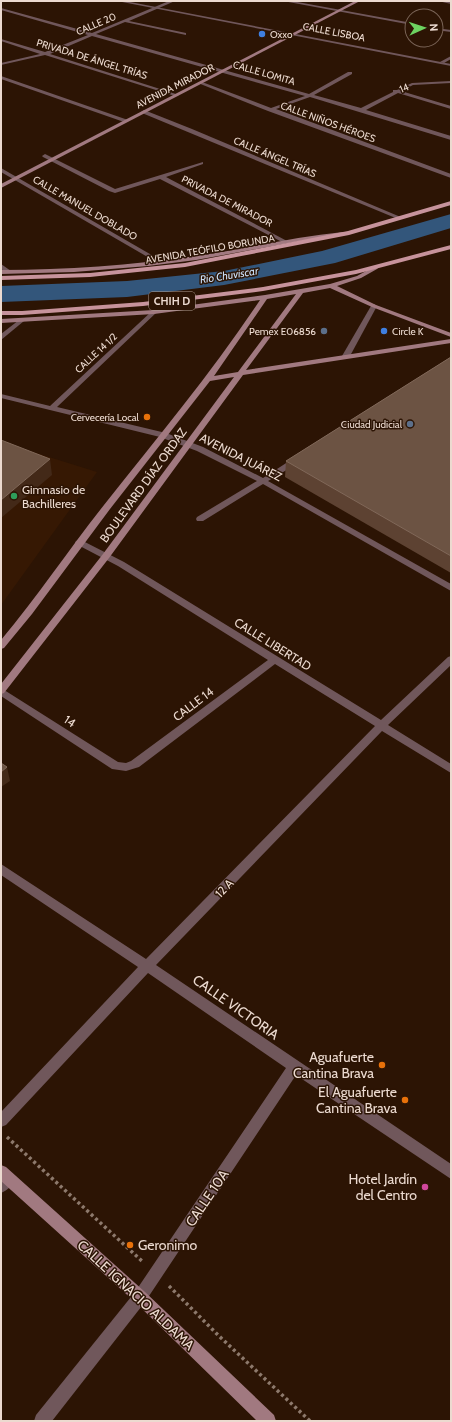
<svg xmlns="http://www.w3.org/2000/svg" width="452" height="1422" font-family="Cabin,sans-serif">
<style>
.built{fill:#361803}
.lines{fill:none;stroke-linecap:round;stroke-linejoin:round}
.river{fill:#33567b;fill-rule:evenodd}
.path{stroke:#8d796c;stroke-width:3.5;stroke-dasharray:3 3;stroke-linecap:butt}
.service{fill:#70575b;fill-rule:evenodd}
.minor{fill:#70575b;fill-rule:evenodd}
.tertiary{fill:#70575b;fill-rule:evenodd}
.secondary{fill:#a17980;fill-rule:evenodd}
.primary{fill:#c7939c;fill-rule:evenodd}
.wall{fill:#5d4232}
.shaded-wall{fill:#432918}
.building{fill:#6c5343;stroke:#806859}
.shop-dot{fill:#3f7fe0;stroke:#2c1404;stroke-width:1.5}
.service-dot{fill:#5c6f8a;stroke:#2c1404;stroke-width:1.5}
.food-dot{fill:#e8710a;stroke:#2c1404;stroke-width:1.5}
.leisure-dot{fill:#2e9e5b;stroke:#2c1404;stroke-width:1.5}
.hotel-dot{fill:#d1479c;stroke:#2c1404;stroke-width:1.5}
.labels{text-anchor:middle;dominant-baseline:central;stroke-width:3;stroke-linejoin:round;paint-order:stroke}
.far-street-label{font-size:10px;fill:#ecdad0;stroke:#2c1404}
.far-poi-label{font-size:10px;fill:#ecdad0;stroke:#2c1404;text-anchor:end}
.far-water-label{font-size:11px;font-style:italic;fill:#cce2fb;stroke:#2c1404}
.shield{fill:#2c1404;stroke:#b29f93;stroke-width:1}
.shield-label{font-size:11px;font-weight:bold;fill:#ecdad0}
.street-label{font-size:12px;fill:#ecdad0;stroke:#2c1404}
.poi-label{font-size:12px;fill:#ecdad0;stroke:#2c1404;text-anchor:start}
.near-street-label{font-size:14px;fill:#ecdad0;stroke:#2c1404}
.near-poi-label{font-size:14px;fill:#ecdad0;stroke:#2c1404;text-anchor:end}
</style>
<rect width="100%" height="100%" fill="#2c1404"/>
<path class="built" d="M1,442l96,30 -96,133z"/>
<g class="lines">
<path class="river" d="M451,214v14l-116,35 -111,22 -97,12 -126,5v-16l126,-5 97,-10 98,-20z"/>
<g class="path">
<path d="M7,1137l136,125"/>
<path d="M169,1286l50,50 91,85"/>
</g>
<g class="service">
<path d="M374,304l3,2 -27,50 -4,2 -4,-2 29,-50z"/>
<path d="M140,1290l5,2 2,5 -2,5 -93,119h-18l2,-6 99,-123z"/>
</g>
<g class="minor">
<path d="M169,1h6l-46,20 57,12v2l-61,-13 -29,12 213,60 39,-22h4v2l-38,21 47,13 32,-16v-2h4l15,-7 39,-2v2l-38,2 -12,6 50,15v3l-53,-16 -32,17 85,26v4l-141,-43 -34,12 175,65v4l-183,-67 -70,-28 4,-1 69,26 34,-12 -213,-60 -42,18 129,41 -4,1 -130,-41 -44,10v-2l39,-9 -39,-13v-2l44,13 43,-17 -87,-25v-2l91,25z"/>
<path d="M283,1h9l120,22v2z"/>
<path d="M438,1l13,1v2z"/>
<path d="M436,28l15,2v2l-15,-2z"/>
<path d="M451,56v3l-7,4 -4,-1z"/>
<path d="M1,76l127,44 1,1 -5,1 -123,-43z"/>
<path d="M144,110l48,19 211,89 -5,1 -256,-106 -1,-1z"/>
<path d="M45,154l70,35 88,-27v2l-37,13 121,64 -5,1 -122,-63 -45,14 -6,-2 -66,-34 -1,-1z"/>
<path d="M1,168l161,93 1,1 -5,1 -157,-91z"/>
<path d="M1,264l10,7v2h-4l-6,-4z"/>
<path d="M152,311l5,1 -100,95 109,26 37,14 60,31 31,-20h6v4l-32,19 183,103v7l-188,-107 -60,37h-6l-1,-2 1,-2 60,-36 -60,-30 -37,-14 -159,-39v-4l49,12z"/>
<path d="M19,320l5,1 -23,19v-6z"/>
<path d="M79,539l45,23 257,158 67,-63 3,-1v9l-63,60 63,39v9l-69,-42 -226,234 295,199v15l-155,-104 -151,227 -5,2 -5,-2 -2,-5 2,-5 151,-224 -138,-95 -142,152 -5,2v-15l137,-145 -137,-92v-11l145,95 229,-233 -100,-62 -136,103 -13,4 -14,-2 -111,-73v-8l117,74 8,1 5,-2 137,-101 -150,-94 -42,-22 -1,-2z"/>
<path d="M8,1172l5,2 2,5c-3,7 -7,11 -14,14v-17z"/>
</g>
<path class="tertiary" d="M117,1h8l326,63v2z"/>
<g class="secondary">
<path d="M355,1h5l-359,187v-4z"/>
<path d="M343,232l3,2 -1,1 -39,5 -110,20 -48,6 -74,6 -73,2v-4c65,0 130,-5 195,-14 49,-7 97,-19 147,-24z"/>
<path d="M375,266l3,2 -1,1 -16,9 -24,8 39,19 75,28v4l-79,-30 -42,-19 -27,5 -57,77 205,-31v4l-208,32 -134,183 -105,135 -3,1v-10l102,-130 131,-177 -24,4 -100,128 -78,105 -28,34 -3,1v-9c37,-44 68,-91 103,-135 54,-68 108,-133 156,-205l-106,14 -153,9v-4l153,-9 111,-15 65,-11 27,-8zM296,294l-58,78 -24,4 53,-77z"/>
<path d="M1,1165l5,2 139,125 129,123 2,6h-19l-122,-119 -134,-121z"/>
</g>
<g class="primary">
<path d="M451,201v4l-102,30 -164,32 -95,10 -89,3v-4l89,-3 95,-10 163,-32z"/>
<path d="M451,245v4l-95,25 -93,17 -120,15 -121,9h-21v-4h21l121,-9 120,-15 93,-17z"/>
</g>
</g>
<path class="wall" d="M451,357v216l-166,-96 1,-16z"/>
<g class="shaded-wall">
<path d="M50,459l2,16 -51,43v-18z"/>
<path d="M7,767l3,14 -9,6v-15z"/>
</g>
<g class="building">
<path d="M451,357v199l-165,-95z"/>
<path d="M1,440l49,19 -49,41z"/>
<path d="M1,763l6,4 -6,5z"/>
</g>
<g class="shop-dot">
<circle cx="262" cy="34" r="4"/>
<circle cx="384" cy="331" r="4"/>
</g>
<g class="service-dot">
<circle cx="324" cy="331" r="4"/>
<circle cx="410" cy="424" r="4"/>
</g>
<g class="food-dot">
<circle cx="147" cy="417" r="4"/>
<circle cx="382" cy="1065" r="4"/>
<circle cx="405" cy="1100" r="4"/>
<circle cx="130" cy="1245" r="4"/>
</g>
<circle class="leisure-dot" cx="14" cy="496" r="4"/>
<circle class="hotel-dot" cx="425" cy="1187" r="4"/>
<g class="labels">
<g class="far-street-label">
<text transform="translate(96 24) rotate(-23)">CALLE 20</text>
<text transform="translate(334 32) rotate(11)">CALLE LISBOA</text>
<text transform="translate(92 59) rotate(17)">PRIVADA DE ÁNGEL TRÍAS</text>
<text transform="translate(264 73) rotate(16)">CALLE LOMITA</text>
<text transform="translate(175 86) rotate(-27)">AVENIDA MIRADOR</text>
<text transform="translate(404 88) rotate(-23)">14</text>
<text transform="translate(328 122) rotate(20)">CALLE NIÑOS HÉROES</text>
<text transform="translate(275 157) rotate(23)">CALLE ÁNGEL TRÍAS</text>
<text transform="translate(227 201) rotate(27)">PRIVADA DE MIRADOR</text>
<text transform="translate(85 208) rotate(30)">CALLE MANUEL DOBLADO</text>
<text transform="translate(210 249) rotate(-10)">AVENIDA TEÓFILO BORUNDA</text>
<text transform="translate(96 353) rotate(-43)">CALLE 14 1/2</text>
</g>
<g class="far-poi-label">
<text x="270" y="34" text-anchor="start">Oxxo</text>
<text x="316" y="331">Pemex E06856</text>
<text x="392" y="331" text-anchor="start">Circle K</text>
<text x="139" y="417">Cervecería Local</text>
<text x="402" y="424">Ciudad Judicial</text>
</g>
<g class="far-water-label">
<text transform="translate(229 275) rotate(-9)">Rio Chuviscar</text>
</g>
<rect class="shield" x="149" y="292" width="46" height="18" rx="3"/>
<g class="shield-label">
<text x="172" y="301">CHIH D</text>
</g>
<g class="street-label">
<text transform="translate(241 457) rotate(27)">AVENIDA JUÁREZ</text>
<text transform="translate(143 485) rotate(-54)">BOULEVARD DÍAZ ORDAZ</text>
<text transform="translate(273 644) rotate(32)">CALLE LIBERTAD</text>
<text transform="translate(193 704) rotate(-37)">CALLE 14</text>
<text transform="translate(70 721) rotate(33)">14</text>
<text transform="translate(224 888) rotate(-46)">12 A</text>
</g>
<g class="poi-label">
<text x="22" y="489">Gimnasio de<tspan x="22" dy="14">Bachilleres</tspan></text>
</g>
<g class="near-street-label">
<text transform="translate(236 1007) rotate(35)">CALLE VICTORIA</text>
<text transform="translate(207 1198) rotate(-56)">CALLE 10A</text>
<text transform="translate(136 1295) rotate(43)">CALLE IGNACIO ALDAMA</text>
</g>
<g class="near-poi-label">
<text x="374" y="1057">Aguafuerte<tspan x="374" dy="16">Cantina Brava</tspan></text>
<text x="397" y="1092">El Aguafuerte<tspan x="397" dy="16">Cantina Brava</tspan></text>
<text x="417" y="1179">Hotel Jardín<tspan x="417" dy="16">del Centro</tspan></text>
<text x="138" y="1245" text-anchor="start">Geronimo</text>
</g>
</g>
<rect width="452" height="1422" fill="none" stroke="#ecdad0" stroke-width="4"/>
<g transform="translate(424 28) rotate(87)"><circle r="19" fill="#2c1404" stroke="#796356"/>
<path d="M0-3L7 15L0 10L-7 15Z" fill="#6dd361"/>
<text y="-6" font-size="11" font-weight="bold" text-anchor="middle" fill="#ecdad0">N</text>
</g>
</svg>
